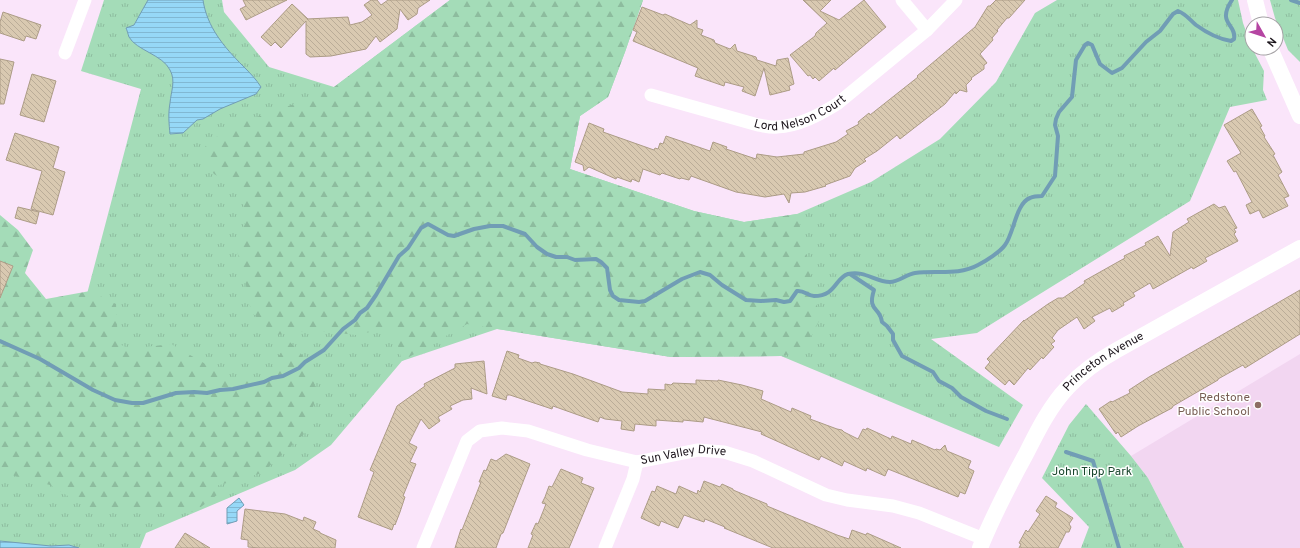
<svg xmlns="http://www.w3.org/2000/svg" width="1300" height="548" font-family="Overpass,sans-serif">
<style>
.built{fill:#f2d6f1}
.grass{fill:url(#grass-tufts)}
.forest{fill:url(#forest-firs)}
.water{fill:url(#water-rules);stroke:#719db5}
.lines{fill:none;stroke-linecap:round;stroke-linejoin:round}
.stream{stroke:#719db5;stroke-width:4}
.building{fill:url(#building-back-hatch);stroke:#ac9c86}
.minor{stroke:#fff;stroke-width:13}
.tertiary{stroke:#fff;stroke-width:16}
.education-dot{fill:#8d6e63;stroke:#fff;stroke-width:1.5}
.labels{text-anchor:middle;dominant-baseline:central;stroke-width:3;stroke-linejoin:round;paint-order:stroke}
.street-label{font-size:12px;fill:#1b141b;stroke:#fff}
.education-label{font-size:12px;fill:#785e54;stroke:#fff;text-anchor:end}
.park-label{font-size:12px;fill:#18452c;stroke:#fff}
</style>
<defs>
<pattern id="grass-tufts" width="24" height="20" patternUnits="userSpaceOnUse"><rect width="24" height="20" fill="#a4dcb8"/><path d="M3 7l-1-3M5 7V3M7 7l1-3M15 17l-1-3M17 17v-4M19 17l1-3" fill="none" stroke="#8dbc9e"/></pattern>
<pattern id="forest-firs" width="22" height="20" patternUnits="userSpaceOnUse"><rect width="22" height="20" fill="#a4dcb8"/><path d="M5 1l3.5 6h-7zM16 11l3.5 6h-7z" fill="#8dbc9e"/></pattern>
<pattern id="water-rules" width="6" height="5" patternUnits="userSpaceOnUse"><rect width="6" height="5" fill="#96d8f7"/><path d="M0 2.5h6" fill="none" stroke="#81b8d3"/></pattern>
<pattern id="building-back-hatch" width="6" height="6" patternUnits="userSpaceOnUse"><rect width="6" height="6" fill="#d9c9b1"/><path d="M-1 5l2 2M0 0l6 6M5-1l2 2" fill="none" stroke="#baac98"/></pattern>
</defs>
<rect width="100%" height="100%" fill="#fae5fa"/>
<path class="built" d="M1300,354v194h-116l-36,-70 -17,-22z"/>
<g class="grass">
<path d="M104,0h118l2,12 45,55 65,20 116,-87h193l-18,52 -17,45 -28,19 -10,53 124,42 50,11 53,-8 74,-32 69,-43 56,-57 39,-69 22,-13h181l5,23 9,25 12,23 -1,19 4,10 -37,7 -40,94 -213,132 -46,6 92,66 -24,42 -218,-91 -110,1 -174,-28 -95,32 -71,84 -36,25 -149,63 -6,15h-140v-151l83,-88 58,-220 -60,-18z"/>
<path d="M1270,0h30v62l-12,-12 -13,-32z"/>
<path d="M1086,404l45,52 17,22 36,70h-103l8,-21 -47,-49 27,-53z"/>
</g>
<g class="forest">
<path d="M450,0h193l-18,52 -17,45 -28,19 -10,53 124,42 50,11 53,-8 23,105 -8,16 -17,18 -14,3 -110,1 -204,-33 -65,37 -9,-34 -37,8 -44,-5 -36,5 -25,-23 -6,-32 -8,-29 8,-29 -3,-32 -28,-16 -14,-18 8,-14 32,-19 54,-19 40,-17z"/>
<path d="M0,215l18,15 15,20 -8,23 21,26 44,-8 26,13 2,39 11,6 42,-5 57,33 35,2 26,-38 13,14 16,37 -14,42 -42,39 -46,13 1,9 -23,17 -108,-5 -36,-22 -38,-10 -12,-7z"/>
</g>
<g class="water">
<path d="M148,0h55c4,27 21,47 40,66 7,7 13,13 18,21l-5,7 -36,15 -17,10 -6,1 -14,13 -13,1c-1,-10 -2,-20 0,-31 1,-12 6,-22 0,-33 -7,-15 -34,-20 -41,-33 -1,-3 -2,-7 -3,-9l8,-3z"/>
<path d="M239,498l5,7 -7,6v10l-10,3v-16z"/>
<path d="M0,541l51,5 18,-1 10,3h-79z"/>
</g>
<g class="lines">
<g class="stream">
<path d="M1291,0l9,3"/>
<path d="M850,274l24,16c-7,22 6,16 8,32l5,4 6,8v6l9,16 31,16 6,9 13,7 9,9 25,14 21,8"/>
<path d="M0,341l40,18 53,31 22,10 17,3h11l33,-10 18,-1 13,1 13,-3 13,-1 31,-7 8,-4 11,-2 16,-8 6,-6 19,-12 19,-21 12,-9 5,-7 7,-5 9,-13 23,-39 9,-8 13,-20 7,-4 20,11 6,1 20,-7 16,-3h13l22,8 12,13 10,7 9,3h11l8,3 21,-1 5,3 6,6 3,22 3,6 6,4 20,2 6,-1 37,-22 18,-7 10,3 12,10 24,15 15,1 15,-1 8,2 6,-1 7,-10c7,-1 11,5 17,5 22,0 21,-18 34,-22 17,-4 27,8 42,8 8,0 17,-8 25,-9 22,-3 43,3 63,-8 8,-4 22,-13 27,-20 9,-12 11,-42 25,-47 4,-2 8,-2 12,-2l13,-20 3,-40 -3,-11 1,-6 3,-7 13,-15 4,-37 9,-15 3,-2 4,2 8,19 12,9 10,-5 24,-26 14,-11 13,-17 5,-3c8,3 12,9 18,14 11,8 22,14 35,16l3,-2c3,-15 -18,-15 -2,-39"/>
<path d="M1066,452l27,9 26,87"/>
</g>
</g>
<g class="building">
<path d="M243,0h44l-41,20 -6,-11 6,-3z"/>
<path d="M371,0h6l4,5 7,-5h42l-12,8 -1,6 -9,6 -8,-11 -3,20 -17,13 -4,-6 -10,13 -35,7 -21,1 -4,-3v-33l-25,27 -6,-6 -4,4 -10,-9 31,-33 16,15h-1l41,-2 2,8 12,-3 10,-7 -8,-10z"/>
<path d="M803,0h28l-11,11 19,9 25,-20 22,27 -51,43 -1,-2 -15,13 -4,-4 -2,2 -3,-4 -2,1 -18,-21 25,-19 1,-3 11,-10z"/>
<path d="M996,0h29l-16,18h-2l-10,12 1,1 -6,7 1,2 -13,14 7,9 -3,2v4l-13,9 1,1 -6,6 1,7 -7,-2 -4,4 -1,-2 -10,12 -45,35 -3,-4 -20,16 -13,8 2,2 -11,7 -5,8 -25,9 1,1 -21,6 -14,1 -2,10 -5,-9 -19,3 -29,-5 -45,-16 -2,4 -8,-2 -1,1 -18,-6 -2,2 -17,-6 -4,13 -7,-3 -1,3 -14,-5 -1,2 -27,-12 -5,4 -1,-6 -8,-3 14,-39 15,6 -1,3 51,18 1,-2 3,1 2,-6 3,1 3,-8 44,15 3,-9 14,5 -1,2 30,10 1,-5 20,3 27,-3v-2l32,-10 12,-8 -2,-3 13,-7 -1,-2 11,-9 1,2 48,-38 -1,-1 58,-49 13,-21h2z"/>
<path d="M642,7l21,8 2,-1 25,11 7,-5v8l6,2 -2,5 13,5 1,3 15,6 5,-5 2,7 19,6 1,3 19,6 1,-6 11,-2 6,26 -5,2 1,4 -20,5 -6,-27 -9,28 -13,-5 2,-4 -19,-5 -1,4 -29,-10 3,-8 -65,-27 4,-9 -4,-2z"/>
<path d="M3,12l38,13 -5,14 -10,-3 -2,5 -24,-8v-11z"/>
<path d="M0,59l14,3 -10,42h-4z"/>
<path d="M32,74l24,7 -12,41 -24,-7z"/>
<path d="M1252,109l10,17 -2,1 5,9 -1,1 11,17 -2,1 9,17 -4,3 11,21 -5,2 4,8 -25,12 -4,-8 -9,4 -4,-9 6,-3 -16,-31 -2,1 -7,-11 14,-8 -17,-28z"/>
<path d="M15,133l44,14 -6,21 12,4 -12,43 -22,-6 11,-38 -36,-11z"/>
<path d="M1214,204l5,4 6,-2 12,22 -3,1 2,3 -2,2 4,7 -33,17 2,3 -14,8 -1,-2 -39,22 -3,-6 -17,10 2,3 -12,7 1,2 -12,7 -2,-4 -18,9 3,4 -11,8 -7,-12 -19,13 -6,8 3,3 -4,3 3,3 -11,12 -1,-2 -12,13 -2,-2 -14,17 -5,-5 -4,5 -20,-17 5,-6 -3,-3 37,-39v1l24,-17 10,-6h5l22,-15 -1,-2 41,-23 -1,-2 22,-11 -1,-2 13,-7 12,20 3,-24 16,-10 -2,-3z"/>
<path d="M18,207l21,5 -3,12 -21,-6z"/>
<path d="M0,261l13,5 -13,32z"/>
<path d="M1300,290v44l-55,34 -2,-3 -25,14v1l-45,26 -1,2 -34,18 -17,11 -3,-5 -2,2 -17,-25 12,-8 1,1 18,-9 -1,-3 20,-13z"/>
<path d="M507,351l12,4 -1,3 14,5 3,-1 5,1v1l33,10 49,18 26,2v-5l17,1v-6l6,1 2,-2 23,1v-4l22,1v-1l24,5 21,6 -2,8 30,13 1,-4 19,8 -1,3 27,10 5,1 2,2 14,7 5,-10 3,1 1,-2 24,11 1,-3 19,8 1,-4 23,10 1,-1 4,1 5,-5 2,6 24,10 -3,7 6,3 -9,23 -5,-2 -2,5 -70,-28 -3,7 -18,-8 -1,3 -22,-10 -2,5 -21,-10 -2,4 -58,-26 1,-2 -58,-15 -1,5 -20,-2v2l-27,-2v6l-21,-2 -1,7 -13,-2 1,-8 -17,-2 -5,-2 -2,5 -45,-16 -1,3 -42,-14h-3l-1,5 -14,-4z"/>
<path d="M484,361l3,33 -16,-6 1,11 -9,1 -13,6 2,3 -14,8 2,4 -11,8 -8,-10 -12,24 8,4 -7,15 6,2 -13,32 2,1 -5,15 -5,13 -1,-1 -2,6 -34,-13 16,-45 -4,-2 27,-64 28,-20 -1,-2 31,-16v-4z"/>
<path d="M506,454l24,10 -25,64 -2,5 -2,1 -5,14h-41l6,-19 1,1 19,-48h-2l5,-12 2,1 5,-12 5,2z"/>
<path d="M561,469l22,9 -2,5 13,5 -25,60h-41l5,-13 -2,-1 5,-11 2,1 8,-20 -4,-1 3,-6 4,-11 3,1z"/>
<path d="M704,481l16,6 2,-3 11,5v1l34,14v2l70,29 12,4 3,-9 14,5 1,-2 34,15h-128l-49,-20 1,-1 -20,-8 -1,3 -20,-7 -6,13 -17,-7 -2,5 -18,-8 11,-27 3,1 2,-6 19,8 3,-8 18,8 1,-4 2,2z"/>
<path d="M1046,496l11,7 -2,4 18,11 -4,6 2,3 -2,5h-3l-8,16h-39l2,-4 -2,-1 7,-13 2,2 12,-18 -4,-3z"/>
<path d="M245,509l40,5 18,7 1,-4 12,5 -3,7 7,3v1l16,7 -1,8h-76l-11,-1v-7l-7,-1z"/>
<path d="M185,533l25,15h-35z"/>
</g>
<g class="lines">
<g class="minor">
<path d="M902,0l25,30"/>
<path d="M65,53l20,-53"/>
<path id="s1" d="M651,95l107,30c7,1 13,3 19,2 22,-1 42,-12 60,-23l90,-74 29,-30"/>
<path id="s2" d="M423,548l44,-107 13,-10 22,-3 26,3 59,19 50,12 61,-12 26,2 29,9 73,34 21,5 46,6 26,7 65,26"/>
<path d="M605,548l28,-69 4,-17"/>
</g>
<g class="tertiary">
<path d="M1255,0l6,24"/>
<path d="M1270,48l30,68"/>
<path id="s3" d="M980,548c13,-32 29,-63 46,-94 12,-24 24,-48 42,-67 14,-15 31,-27 49,-37l183,-102"/>
</g>
</g>
<circle class="education-dot" cx="1258" cy="405" r="4"/>
<g class="labels">
<g class="street-label">
<text stroke="none"><textPath href="#s1" startOffset="156">Lord Nelson Court</textPath></text>
<text stroke="none"><textPath href="#s3" startOffset="228">Princeton Avenue</textPath></text>
<text stroke="none"><textPath href="#s2" startOffset="341">Sun Valley Drive</textPath></text>
</g>
<g class="education-label">
<text x="1250" y="398">Redstone<tspan x="1250" dy="14">Public School</tspan></text>
</g>
<g class="park-label">
<text x="1092" y="472">John Tipp Park</text>
</g>
</g>
<g transform="translate(1264 36) rotate(129)"><circle r="19" fill="#ffffff" stroke="#a4a1a4"/>
<path d="M0-3L7 15L0 10L-7 15Z" fill="#b545a2"/>
<text y="-6" font-size="11" font-weight="bold" text-anchor="middle" fill="#1b141b">N</text>
</g>
</svg>
